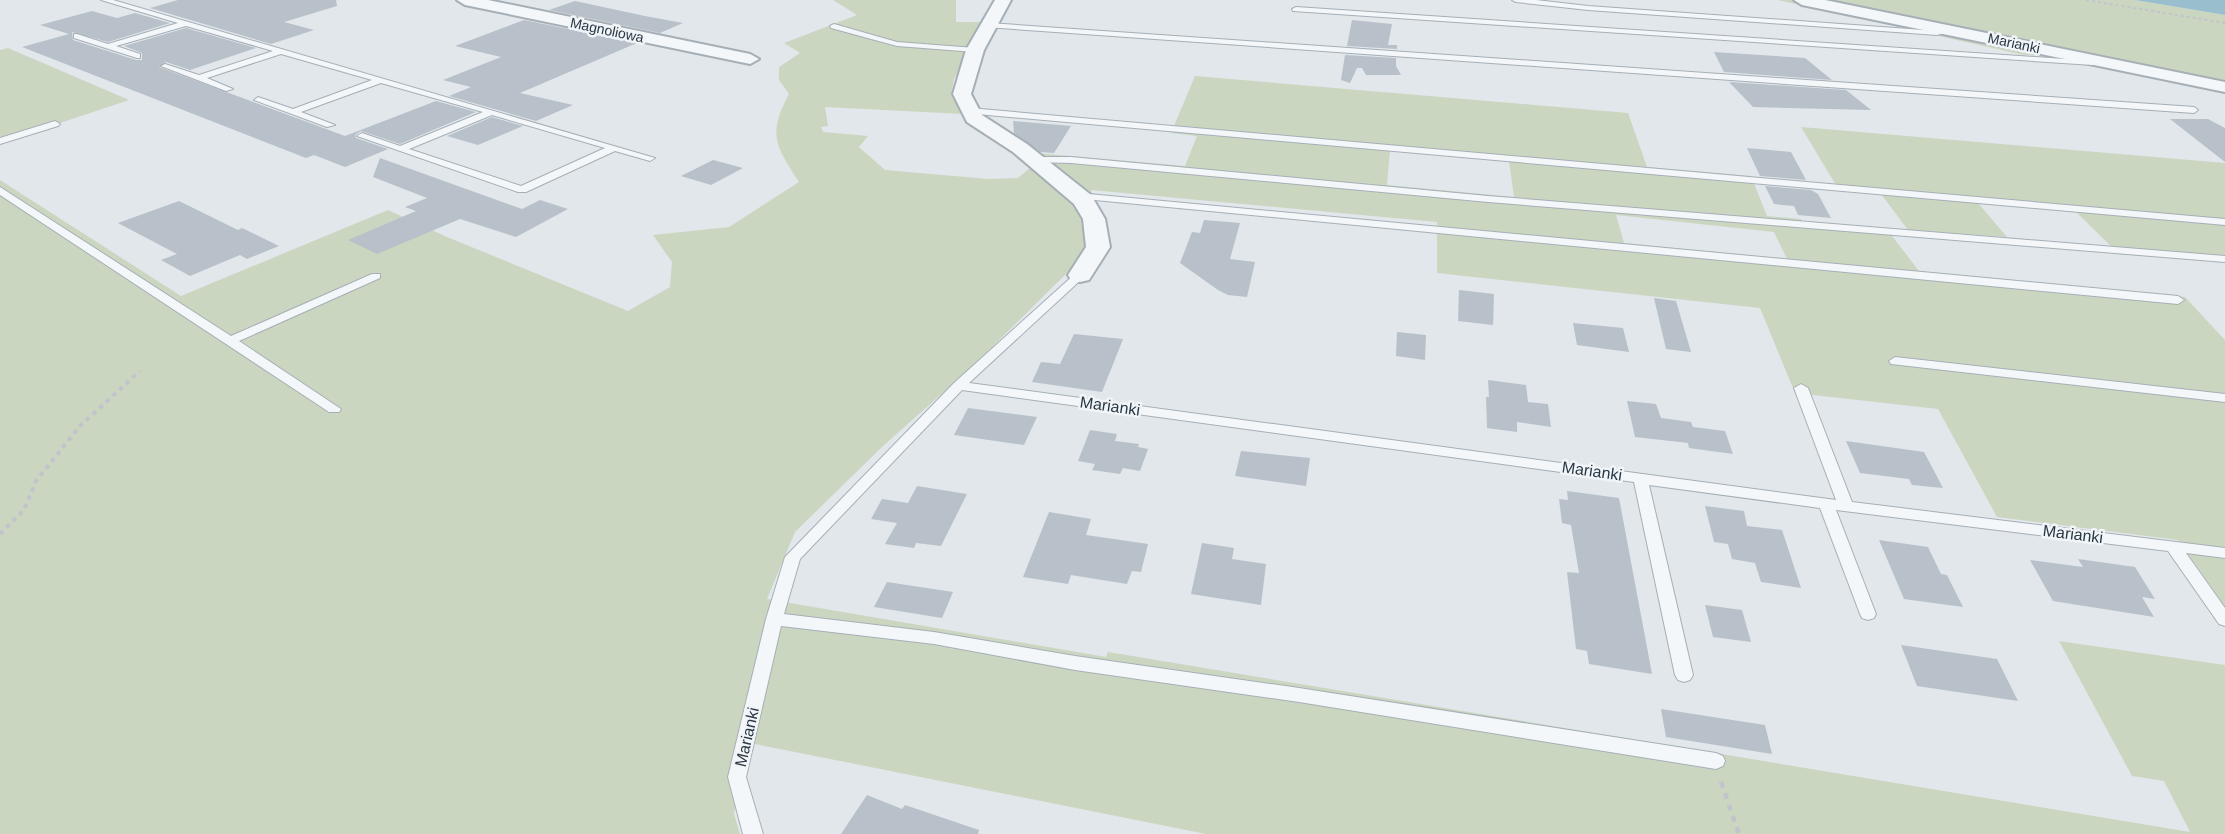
<svg xmlns="http://www.w3.org/2000/svg" width="2225" height="834" font-family="Helvetica,sans-serif">
<style>
.green{fill:#cbd6c1;fill-rule:evenodd}
.water{fill:#99bece}
.building{fill:#b8c1c9}
.lines{fill:none;stroke-linecap:round;stroke-linejoin:round}
.lane-casing{stroke:#a6afb6;stroke-width:2}
.street-casing{stroke:#a6afb6;stroke-width:4}
.path-far2{stroke:#bfc5ca;stroke-width:2;stroke-dasharray:3 3;stroke-linecap:butt}
.path-far1{stroke:#bfc5ca;stroke-width:4;stroke-dasharray:4.5 4.5;stroke-linecap:butt}
.path{stroke:#bfc5ca;stroke-width:4.5;stroke-dasharray:6 6;stroke-linecap:butt}
.lane{fill:#f4f7f9;fill-rule:evenodd}
.street{fill:#f4f7f9;fill-rule:evenodd}
.labels{text-anchor:middle;dominant-baseline:central;stroke-width:5;stroke-linejoin:round;paint-order:stroke}
.far-street-label{font-size:14px;fill:#283844;stroke:#f1f5f8}
.street-label{font-size:16px;fill:#283844;stroke:#f1f5f8}
</style>
<rect width="100%" height="100%" fill="#e1e7eb"/>
<g class="green">
<path d="M833,0h123v22h32l-34,57 -3,17 12,18 -138,-7 3,19 -7,1 2,5 45,4 -9,11 26,23 104,9 29,-1 13,-11 -17,-16 171,15 12,-30 -26,-3 24,-57 433,37 19,54 104,9 16,40 34,3 1,3 84,6 33,43 266,26 40,43v266l-47,-66 -181,-23 -59,-108 -143,-16 -35,-85 -323,-35v-51l-346,-32 10,37 -16,28 -111,110 -91,81 -88,86 -28,67 339,58 2,-5 1082,180 -26,-51 -32,-5 -73,-135 166,24v169h-1019l-461,-92 -11,72 6,20h-740v-654l181,116 207,-86 59,27 181,74 42,-24 2,-25 -19,-27 76,-8 70,-45c-23,-36 -32,-47 -10,-88l-10,-14v-13l21,-14 -16,-10 73,-28zM1390,151l119,10 5,36 -127,-12zM1616,215l158,17 13,27 -163,-16z"/>
<path d="M1778,0h357l90,15v70l-135,-28 -66,-2z"/>
<path d="M8,48l121,52 -129,43v-93z"/>
<path d="M1801,127l424,36v99l-106,-8 -44,-43 -97,-8 29,34 -99,-7 -27,-36 -42,-4z"/>
</g>
<path class="water" d="M2135,0h90v15z"/>
<g class="building">
<path d="M178,0h158l1,6 -53,16 30,8 -43,14 -121,-36z"/>
<path d="M575,1l70,15 38,7 -23,10 -111,-23z"/>
<path d="M92,11l25,7 18,-5 35,10 -62,19 -36,-10 1,8 63,20h6v-7l-18,-7 62,-18 70,20 -66,22 -24,-8 -7,5 186,69 91,-35 40,11 -76,32 -39,-13 -6,4 1,3 32,11 -43,18 -31,-12 -8,3 -284,-111 47,-13 -29,-9z"/>
<path d="M524,20l113,23 -117,50 53,12 -37,16 -87,-25 22,-9 -28,-7 58,-23 -46,-11z"/>
<path d="M1352,20l40,4 -4,21h9v4l-50,-3z"/>
<path d="M1714,52l91,6 27,22 -108,-8z"/>
<path d="M1345,55l51,3v8l5,9h-35l-4,-7h-5l-7,15 -9,-3z"/>
<path d="M1729,82l117,8 25,20 -118,-3z"/>
<path d="M492,117l31,9 -45,19 -31,-9z"/>
<path d="M2170,119h38l17,9v34z"/>
<path d="M1013,121l58,5 -17,27 -14,-1 -26,-19z"/>
<path d="M1747,148l44,4 15,28 -46,-4z"/>
<path d="M380,158l142,51 18,-9 28,9 -52,28 -56,-18 -83,35 -29,-14 68,-29 -11,-4 22,-9 -54,-21z"/>
<path d="M713,160l30,8 -32,17 -30,-9z"/>
<path d="M1765,186l46,4 7,4 13,24 -33,-3 -4,-9 -20,-2z"/>
<path d="M179,201l59,29 4,-2 37,18 -32,13 -7,-4 -50,21 -29,-16 16,-6 -59,-31z"/>
<path d="M1204,220l36,3 -10,36 25,3 -8,35 -19,-2 -10,-5 -38,-27 12,-31 8,1z"/>
<path d="M1459,290l35,4 -1,31 -35,-4z"/>
<path d="M1654,298l22,3 15,51 -25,-3z"/>
<path d="M1573,323l50,5 6,24 -52,-7z"/>
<path d="M1397,332l29,3 -1,25 -29,-4z"/>
<path d="M1074,334l49,5 -21,53 -70,-10 9,-20 19,2z"/>
<path d="M1488,380l38,5 2,17 20,2 3,23 -34,-5v10l-30,-4 -1,-31h3z"/>
<path d="M1627,401l29,3 5,14 30,4 2,5 32,4 8,23 -44,-6 -1,-5 -53,-6z"/>
<path d="M968,408l69,9 -13,28 -70,-10z"/>
<path d="M1090,430l27,4 -2,7 24,3 -1,3 10,2 -8,22 -17,-3 -3,6 -28,-4 3,-6 -17,-3z"/>
<path d="M1846,441l78,11 19,36 -31,-3 -3,-6 -49,-6z"/>
<path d="M1241,451l69,7 -4,28 -71,-10z"/>
<path d="M917,486l50,8 -26,52 -25,-3 -2,5 -29,-4 12,-21 -26,-4 11,-20 26,4z"/>
<path d="M1567,491l52,7 33,176 -63,-10 -2,-13 -11,-2 -9,-77 12,1 -8,-48 -9,-2 -3,-24 9,1z"/>
<path d="M1705,506l39,5 3,15 35,4 19,58 -40,-6 -6,-19 -23,-4 -4,-15 -14,-2z"/>
<path d="M1049,512l42,7 -5,16 62,9 -7,28 -9,-1 -5,13 -56,-9 -3,9 -45,-7z"/>
<path d="M1879,540l49,7 13,27 6,1 16,32 -59,-8z"/>
<path d="M1202,543l32,5 -2,11 34,5 -5,41 -70,-11z"/>
<path d="M2078,559l57,8 20,32 -13,-2 12,20 -101,-16 -23,-41 53,7z"/>
<path d="M887,582l66,10 -11,26 -68,-11z"/>
<path d="M1705,605l37,5 9,32 -38,-5z"/>
<path d="M1901,645l96,14 21,42 -101,-15z"/>
<path d="M1661,709l104,16 7,29 -106,-17z"/>
<path d="M867,795l35,14 3,-4 74,25 -1,4h-137z"/>
</g>
<g class="lines">
<defs>
<g id="lane">
<path d="M101,0h12l542,158 -5,3 -35,-10 -89,41h-8l-161,-56 5,-3 38,13 83,-34 -102,-29 -80,29 34,13 -8,2 -73,-27 4,-3 35,12 79,-29 -91,-26 -74,24 26,11 -7,2 -65,-25 4,-2 34,11 74,-24 -87,-25 -70,20 24,8v4h-3l-63,-20v-4h3l31,10 70,-21zM492,115l113,33 -84,38 -112,-37z"/>
<path d="M1512,0h24l52,6 349,25 13,-3 4,2 -17,5 -349,-25 -72,-8z"/>
<path d="M1296,7l797,54 4,2 -4,2 -800,-54 -1,-2z"/>
<path d="M989,23l1205,84 4,3 -4,3 -1208,-86v-4z"/>
<path d="M834,24l63,18 78,6 4,2 -4,2 -78,-6 -66,-18 -1,-2z"/>
<path d="M969,108l1256,111v6l-1259,-112 -1,-2z"/>
<path d="M55,121l5,3 -2,2 -58,18v-6z"/>
<path d="M1034,157h37l417,39 737,60v6l-737,-60 -417,-39 -40,-1 -2,-2z"/>
<path d="M0,187l231,149 141,-62h8v4l-141,63 102,68 -2,3h-10l-329,-217z"/>
<path d="M1078,193l1100,103 6,4 -6,4 -1104,-106v-4z"/>
<path d="M1080,272l4,1v4l-115,106 867,117 -42,-112 7,-4 7,4 44,114 373,46v10l-39,-5 39,55v18l-6,-2 -51,-73 -332,-41 40,104 -2,4 -6,2 -6,-2 -2,-4 -40,-106 -171,-23 44,190 -3,5 -6,2 -6,-2 -3,-5 -41,-193 -672,-92 -162,169 -16,55 150,18 141,24 224,32 417,65 7,3 2,5 -2,5 -7,3 -417,-67 -224,-32 -141,-26 -153,-18 -35,151 17,57h-20l-15,-57 38,-158 19,-62 169,-174 122,-110z"/>
<path d="M1895,357l330,37v8l-334,-38 -2,-3z"/>
</g>
<g id="street">
<path d="M457,0h31l262,54 9,5 -9,5 -285,-59z"/>
<path d="M995,0h16l-27,50 -13,44 11,21 45,29 64,51 14,24 5,28 -21,33 -9,2 -9,-2 -3,-5 18,-28 -3,-28 -9,-15 -61,-52 -46,-30 -14,-28 13,-44z"/>
<path d="M1794,0h31l400,82v10l-423,-87z"/>
</g>
</defs>
<use href="#lane" class="lane-casing"/>
<use href="#street" class="street-casing"/>
<path class="path-far2" d="M2086,0l139,23"/>
<path class="path-far1" d="M0,534l24,-24 12,-29 44,-55 60,-55"/>
<path class="path" d="M1721,782l18,52"/>
<use href="#lane" class="lane"/>
<use href="#street" class="street"/>
</g>
<g class="labels">
<g class="far-street-label">
<text transform="translate(607 30) rotate(12)">Magnoliowa</text>
<text transform="translate(2014 43) rotate(12)">Marianki</text>
</g>
<g class="street-label">
<text transform="translate(1110 406) rotate(8)">Marianki</text>
<text transform="translate(1592 471) rotate(8)">Marianki</text>
<text transform="translate(2073 534) rotate(7)">Marianki</text>
<text transform="translate(747 737) rotate(-77)">Marianki</text>
</g>
</g>
</svg>
